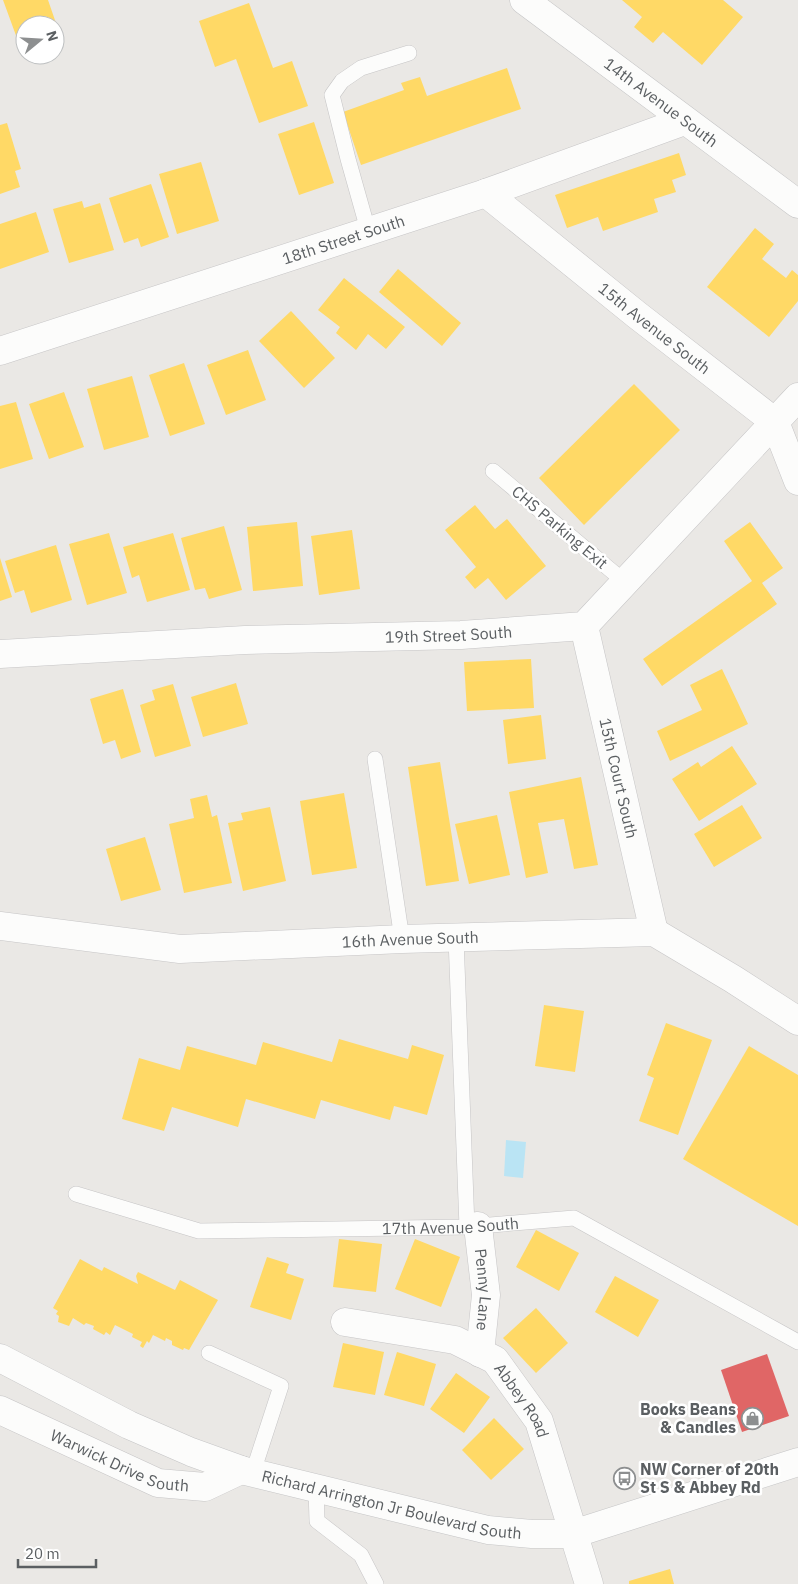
<svg xmlns="http://www.w3.org/2000/svg" width="798" height="1584" font-family="'IBM Plex Sans',sans-serif">
<style>
.water{fill:#bae4f4}
.homes{fill:#ffd966}
.shops{fill:#e06666}
.lines{fill:none;stroke-linecap:round;stroke-linejoin:round}
.lane-casing{stroke:#c6c5c6;stroke-width:16}
.street-casing{stroke:#c6c5c6;stroke-width:29}
.secondary-casing{stroke:#c5c5c6;stroke-width:29}
.lane{stroke:#fcfcfb;stroke-width:15}
.street{stroke:#fcfcfb;stroke-width:28}
.secondary{stroke:#fcfcfb;stroke-width:28}
.labels{text-anchor:middle;dominant-baseline:central;stroke-width:5;stroke-linejoin:round;paint-order:stroke}
.street-label{font-size:16px;fill:#5b5f62;stroke:#fff}
.poi-label{font-size:16px;font-weight:bold;fill:#5b5f62;stroke:#fff;text-anchor:end}
</style>
<rect width="100%" height="100%" fill="#eae8e5"/>
<path class="water" d="M506,1140l20,2 -3,36 -19,-2z"/>
<g class="homes">
<path d="M3,0h45l9,26 -32,-1v13l-7,3z"/>
<path d="M622,0h101l20,17 -41,48 -39,-33 -10,11 -19,-16 8,-10z"/>
<path d="M249,3l24,65 19,-7 16,45 -49,17 -23,-64 -21,8 -16,-46z"/>
<path d="M507,68l14,41 -160,56 -18,-53 61,-22 -3,-7 19,-6 7,19z"/>
<path d="M314,122l20,61 -35,12 -21,-61z"/>
<path d="M7,123l14,46 -6,2 5,16 -20,7v-69z"/>
<path d="M679,153l7,22 -14,5 4,12 -22,7 4,13 -55,19 -5,-14 -31,11 -12,-33z"/>
<path d="M201,162l18,59 -42,13 -18,-60z"/>
<path d="M151,184l18,53 -28,10 -3,-9 -14,5 -15,-45z"/>
<path d="M82,201l2,7 16,-5 14,47 -45,13 -16,-54z"/>
<path d="M36,212l13,40 -49,17v-45z"/>
<path d="M755,228l19,16 -12,15 24,19 6,-8 6,5v26l-29,36 -62,-50z"/>
<path d="M398,269l63,54 -19,23 -63,-54z"/>
<path d="M344,278l61,49 -19,22 -18,-15 -12,16 -20,-17 4,-6 -22,-17z"/>
<path d="M291,311l44,47 -31,30 -45,-47z"/>
<path d="M248,350l18,50 -40,15 -19,-50z"/>
<path d="M184,363l21,61 -35,12 -21,-61z"/>
<path d="M132,376l17,61 -45,13 -17,-61z"/>
<path d="M634,384l46,46 -96,95 -45,-47z"/>
<path d="M64,392l20,55 -35,12 -20,-55z"/>
<path d="M16,402l17,57 -33,10v-63z"/>
<path d="M475,505l20,24 12,-10 39,47 -40,34 -18,-22 -13,11 -10,-12 11,-10 -31,-37z"/>
<path d="M297,522l6,64 -50,5 -6,-64z"/>
<path d="M750,522l33,46 -21,15 15,21 -115,82 -19,-27 109,-78 -28,-40z"/>
<path d="M224,526l18,64 -33,9 -4,-11 -10,2 -14,-52z"/>
<path d="M352,530l8,59 -41,6 -8,-59z"/>
<path d="M109,533l18,60 -40,12 -18,-61z"/>
<path d="M173,533l17,57 -43,12 -8,-27 -7,3 -9,-31z"/>
<path d="M56,545l16,55 -41,13 -7,-23 -9,3 -10,-32z"/>
<path d="M0,558l12,39 -12,4z"/>
<path d="M531,659l3,49 -67,3 -3,-49z"/>
<path d="M722,669l26,55 -78,37 -13,-30 45,-21 -12,-25z"/>
<path d="M236,683l12,41 -45,13 -12,-40z"/>
<path d="M173,684l18,62 -36,11 -15,-52 15,-5 -3,-10z"/>
<path d="M123,689l18,63 -20,7 -6,-19 -12,4 -13,-45z"/>
<path d="M541,715l5,44 -38,5 -5,-44z"/>
<path d="M732,746l25,38 -58,37 -27,-42 26,-17 3,5z"/>
<path d="M440,762l19,119 -33,5 -18,-119z"/>
<path d="M581,777l17,88 -24,4 -10,-50 -26,4 10,50 -22,5 -17,-86z"/>
<path d="M344,793l13,75 -45,7 -12,-74z"/>
<path d="M207,795l5,22 5,-2 15,68 -48,10 -15,-69 25,-6 -4,-19z"/>
<path d="M742,805l20,33 -48,29 -20,-33z"/>
<path d="M270,807l16,74 -43,10 -15,-68 15,-3 -2,-7z"/>
<path d="M497,815l13,60 -41,9 -14,-60z"/>
<path d="M145,837l16,53 -40,11 -15,-52z"/>
<path d="M544,1005l40,6 -9,61 -40,-6z"/>
<path d="M666,1023l46,17 -34,95 -39,-14 15,-43 -7,-3z"/>
<path d="M339,1039l69,20 4,-14 32,10 -17,60 -33,-9 -4,14 -69,-20 -6,19 -69,-20 -8,28 -66,-20 -8,24 -42,-12 17,-61 41,12 7,-24 69,19 7,-23 69,20z"/>
<path d="M749,1046l49,29v151l-115,-67z"/>
<path d="M536,1230l43,23 -20,38 -43,-24z"/>
<path d="M339,1239l43,5 -6,48 -43,-5z"/>
<path d="M415,1239l45,18 -19,50 -46,-18z"/>
<path d="M267,1257l22,7 -3,9 18,6 -13,41 -41,-13z"/>
<path d="M80,1259l22,12 2,-4 34,17 -2,-8 2,-4 37,18 5,-10 38,20 -29,50 -5,-2 -1,2 -11,-5v-4l-6,-3 -1,3 -12,-6 -4,8 -2,-2 -4,7 -3,-2 2,-4 -10,-5 1,-3 -18,-9 -5,10 -4,-3 -2,3 -11,-6 1,-3 -8,-3 -2,2 -11,-7 -4,8 -11,-4 1,-6 -3,-2 2,-3 -5,-3z"/>
<path d="M615,1276l44,24 -21,37 -43,-25z"/>
<path d="M536,1308l32,35 -32,30 -33,-35z"/>
<path d="M343,1343l41,9 -9,43 -42,-8z"/>
<path d="M397,1352l39,12 -12,42 -40,-11z"/>
<path d="M456,1373l34,24 -26,36 -34,-24z"/>
<path d="M494,1418l30,31 -33,31 -29,-30z"/>
<path d="M670,1569l4,15h-45v-3z"/>
</g>
<path class="shops" d="M767,1354l22,62 -47,16 -21,-62z"/>
<g class="lines">
<defs>
<g id="lane">
<path d="M368,230l-20,-71 -16,-64 10,-14 19,-13 48,-15"/>
<path d="M493,471l133,112"/>
<path d="M375,759l27,180"/>
<path d="M456,938l11,289"/>
<path id="s1" d="M76,1194l123,37 268,-4 107,-9 224,124"/>
<path d="M209,1353l72,33 -28,86"/>
<path d="M316,1488l1,33 44,34 15,29"/>
</g>
<g id="street">
<path id="s2" d="M486,193l151,122 138,107 23,59"/>
<path id="s3" d="M0,351l486,-158 198,-72"/>
<path id="s4" d="M584,626l70,306"/>
<path id="s5" d="M0,654l245,-14 216,-5 123,-9 214,-229"/>
<path id="s6" d="M0,926l180,23 222,-10 252,-7 79,47 65,42"/>
<path id="s7" d="M478,1226l8,69 -6,58"/>
<path id="s8" d="M345,1322l110,18 40,20 44,61 50,163"/>
<path id="s9" d="M0,1410l158,73 47,4 36,-17"/>
</g>
<g id="secondary">
<path id="s10" d="M524,0l274,204"/>
<path id="s11" d="M0,1358l129,67 62,27 50,18 247,60 44,4h41l225,-72"/>
</g>
</defs>
<use href="#lane" class="lane-casing"/>
<use href="#street" class="street-casing"/>
<use href="#secondary" class="secondary-casing"/>
<use href="#lane" class="lane"/>
<use href="#street" class="street"/>
<use href="#secondary" class="secondary"/>
</g>
<defs>
<symbol id="shop-ring" viewBox="-11 -11 22 22"><circle r="9.5" fill="#fff" stroke="#8d8f90" stroke-width="1.5"/><path d="M-5-2.5h2.3a2.7 3.5 0 0 1 5.4 0H5L5.5 6h-11ZM-1.5-2.5h3a1.5 2.3 0 0 0-3 0Z" fill="#8d8f90"/></symbol>
<symbol id="bus-ring" viewBox="-11 -11 22 22"><circle r="9.5" fill="#fff" stroke="#8d8f90" stroke-width="1.5"/><path d="M-5-6H5V4H4V6H2V4H-2V6H-4V4H-5ZM-3.5-4V0h7V-4ZM-3.5 1.2v1.5H-2V1.2ZM2 1.2v1.5H3.5V1.2Z" fill="#8d8f90"/></symbol>
</defs>
<g fill-rule="evenodd">
<use href="#shop-ring" x="740" y="1406" width="25" height="25"/>
<use href="#bus-ring" x="612" y="1466" width="25" height="25"/>
</g>
<g class="labels">
<g class="street-label">
<text stroke="none"><textPath href="#s10" startOffset="171">14th Avenue South</textPath></text>
<text stroke="none"><textPath href="#s3" startOffset="361">18th Street South</textPath></text>
<text stroke="none"><textPath href="#s2" startOffset="216">15th Avenue South</textPath></text>
<text transform="translate(560 527) rotate(40)">CHS Parking Exit</text>
<text stroke="none"><textPath href="#s5" startOffset="449">19th Street South</textPath></text>
<text stroke="none"><textPath href="#s4" startOffset="156">15th Court South</textPath></text>
<text stroke="none"><textPath href="#s6" startOffset="412">16th Avenue South</textPath></text>
<text stroke="none"><textPath href="#s1" startOffset="380">17th Avenue South</textPath></text>
<text stroke="none"><textPath href="#s7" startOffset="64">Penny Lane</textPath></text>
<text stroke="none"><textPath href="#s8" startOffset="205">Abbey Road</textPath></text>
<text stroke="none"><textPath href="#s9" startOffset="131">Warwick Drive South</textPath></text>
<text stroke="none"><textPath href="#s11" startOffset="421">Richard Arrington Jr Boulevard South</textPath></text>
</g>
<g class="poi-label">
<text x="736" y="1409">Books Beans<tspan x="736" dy="18">&amp; Candles</tspan></text>
<text x="640" y="1469" text-anchor="start">NW Corner of 20th<tspan x="640" dy="18">St S &amp; Abbey Rd</tspan></text>
</g>
</g>
<g transform="translate(40 40) rotate(72)"><circle r="24" fill="#ffffff" stroke="#bdbfc0"/>
<path d="M0-4L9 19L0 12L-9 19Z" fill="#8d8f90"/>
<text y="-8" font-size="14" font-weight="bold" text-anchor="middle" fill="#5b5f62">N</text>
</g>
<path d="M18 1559v8h78v-8" fill="none" stroke="#5b5f62" stroke-width="2.5"/>
<text x="25" y="1559" font-size="15" fill="#5b5f62" stroke="#ffffff" stroke-width="4" paint-order="stroke">20 m</text>
</svg>
